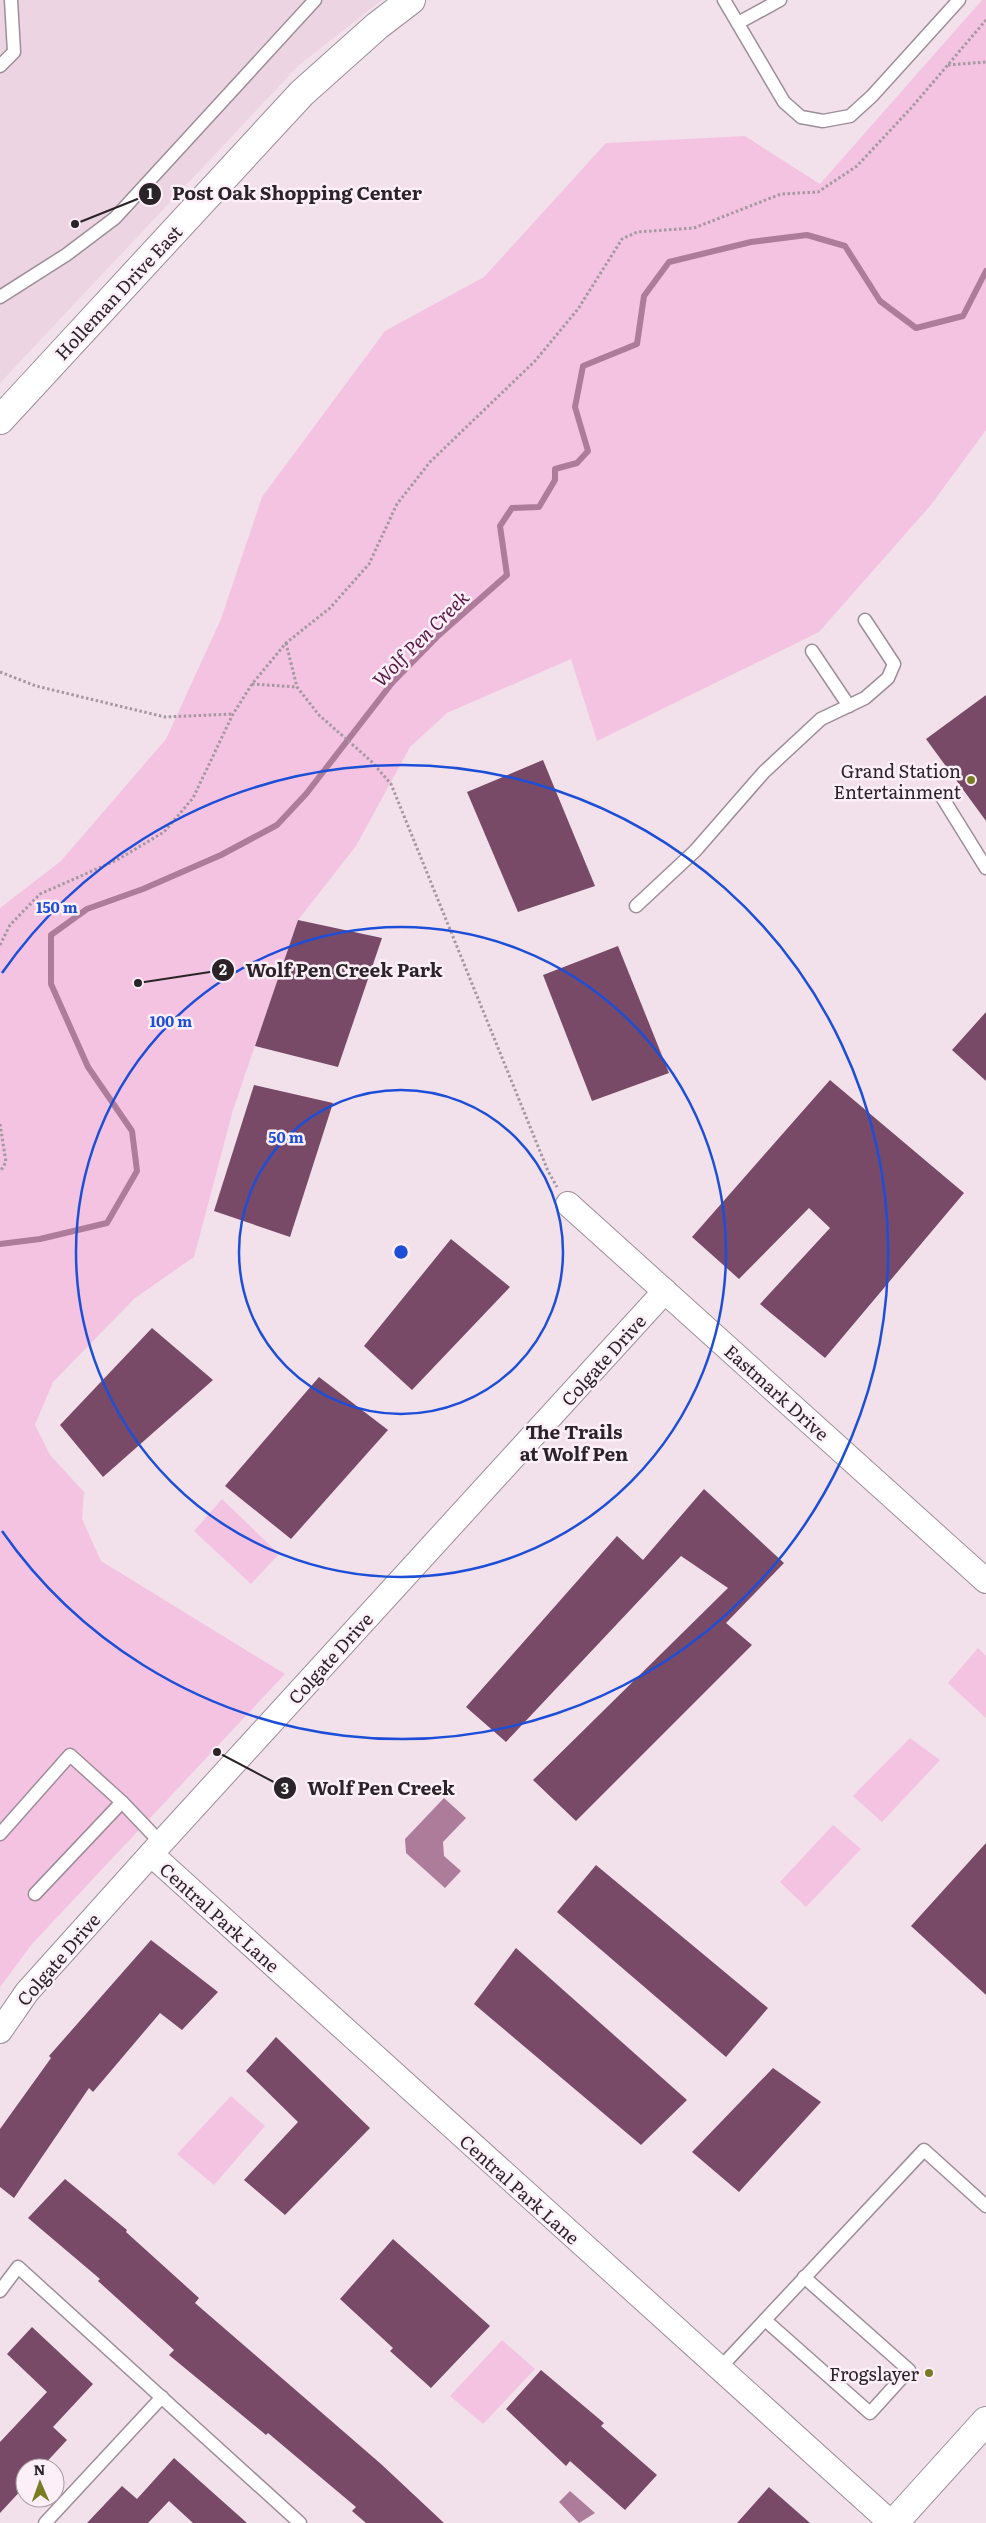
<svg xmlns="http://www.w3.org/2000/svg" width="986" height="2523" font-family="Literata,serif">
<style>
.built{fill:#ecd4e2}
.green{fill:#f3c3e1}
.water{fill:#ae7c9b}
.lines{fill:none;stroke-linecap:round;stroke-linejoin:round}
.stream{stroke:#ae7c9b;stroke-width:6}
.building{fill:#784a67}
.lane-casing{stroke:#9e8e98;stroke-width:15}
.street-casing{stroke:#9e8e98;stroke-width:26}
.secondary-casing{stroke:#9e8e98;stroke-width:30}
.path{stroke:#a598a0;stroke-width:3;stroke-dasharray:2.5 2.5;stroke-linecap:butt}
.lane{stroke:#fff;stroke-width:12}
.street{stroke:#fff;stroke-width:24}
.secondary{stroke:#fff;stroke-width:28}
.ring{fill:none;stroke:#1d4ed8;stroke-width:2.5}
.poi-dot{fill:#7a7c24;stroke:#fdeff7;stroke-width:2}
.labels{text-anchor:middle;dominant-baseline:central;stroke-width:5;stroke-linejoin:round;paint-order:stroke}
.street-label{font-size:18px;fill:#2a2327;stroke:#fdeff7}
.poi-label{font-size:18px;fill:#2a2327;stroke:#fdeff7;text-anchor:end}
.water-label{font-size:19px;font-style:italic;fill:#571a45;stroke:#fdeff7}
.neighbourhood-label{font-size:19px;font-weight:bold;fill:#2a2327;stroke:#fdeff7}
.centre{fill:#1d4ed8;stroke:#fdeff7;stroke-width:2.5}
.ring-label{font-size:15px;text-anchor:middle;font-weight:bold;fill:#1d4ed8;stroke:#fdeff7;stroke-width:5;stroke-linejoin:round;paint-order:stroke}
.leader{fill:none;stroke:#2a2327;stroke-width:2}
.callout-dot{fill:#2a2327;stroke:#fdeff7;stroke-width:2}
.mark-label{font-size:15px;text-anchor:middle;font-weight:bold;fill:#fff}
.callout-label{font-size:19px;text-anchor:middle;font-weight:bold;fill:#2a2327;stroke:#fdeff7;stroke-width:5;stroke-linejoin:round;paint-order:stroke}
</style>
<rect width="100%" height="100%" fill="#f2e1eb"/>
<path class="built" d="M0,0h382l-83,65 -299,318z"/>
<g class="green">
<path d="M982,0h4v430l-56,76 -111,126 -222,109 -26,-82 -124,54 -37,34 -54,99 -58,74 -65,190 -39,147 -59,41 -82,84 -18,43 15,30 34,37 -2,27 19,42 184,113 -253,270 -32,43v-1079l61,-47 105,-122 55,-120 41,-122 123,-166 99,-54 122,-134 139,-7 75,48z"/>
<path d="M222,1499l57,55 -28,30 -57,-53z"/>
<path d="M978,1648l8,8v62l-38,-35z"/>
<path d="M910,1738l30,22 -58,62 -29,-26z"/>
<path d="M833,1825l28,24 -55,58 -26,-25z"/>
<path d="M231,2096l34,30 -51,59 -37,-31z"/>
<path d="M502,2340l33,29 -52,55 -33,-28z"/>
</g>
<g class="water">
<path d="M444,1798l22,20 -23,24 1,14 17,15 -16,17 -39,-35 -1,-14z"/>
<path d="M570,2491l25,22 -16,10 -20,-21z"/>
</g>
<g class="lines">
<path class="stream" d="M0,1244l40,-5 67,-16 30,-52 -5,-40 -44,-64 -37,-83v-49l36,-26 56,-20 78,-34 56,-30 29,-31 86,-111 47,-48 68,-60 -7,-49 12,-18 27,-1 16,-27v-11l22,-6 11,-12 -13,-44 8,-41 54,-22 7,-48 25,-34 82,-20 56,-7 38,11 35,55 36,27 47,-12 23,-45"/>
</g>
<g class="building">
<path d="M986,695v126l-60,-82z"/>
<path d="M543,760l52,126 -77,26 -51,-120z"/>
<path d="M298,920l84,18 -44,129 -83,-21z"/>
<path d="M618,946l51,127 -77,28 -49,-126z"/>
<path d="M986,1012v69l-34,-31z"/>
<path d="M830,1080l134,113 -139,165 -65,-54 70,-76 -21,-20 -70,71 -47,-42z"/>
<path d="M254,1085l79,18 -43,134 -76,-26z"/>
<path d="M451,1239l59,48 -98,103 -48,-44z"/>
<path d="M152,1328l61,52 -110,97 -43,-52z"/>
<path d="M319,1377l69,53 -97,109 -66,-53z"/>
<path d="M704,1489l80,74 -58,60 26,22 -176,176 -43,-41 195,-192 -47,-32 -175,186 -40,-35 151,-171 26,24z"/>
<path d="M986,1843v152l-75,-69z"/>
<path d="M596,1865l172,143 -42,49 -169,-145z"/>
<path d="M151,1940l67,52 -36,38 -22,-17 -67,79 -4,-4 -75,110 -14,-11v-58l51,-71 -2,-2z"/>
<path d="M516,1948l171,152 -46,45 -167,-141z"/>
<path d="M276,2037l94,91 -85,87 -41,-35 54,-58 -52,-51z"/>
<path d="M773,2068l48,34 -82,90 -47,-40z"/>
<path d="M65,2179l62,51 -1,2 73,66 -4,5 186,161 63,59h-78l-14,-12 4,-4 -88,-74 -2,2 -97,-80 5,-5 -76,-69 2,-2 -72,-61z"/>
<path d="M393,2239l97,87 -59,62 -41,-37 3,-3 -53,-49z"/>
<path d="M32,2327l61,57 -40,43 14,13 -26,28h-16v18l-25,27v-71l47,-50 -40,-38z"/>
<path d="M541,2370l63,53 -3,3 56,49 -32,35 -55,-49 -4,5 -60,-57z"/>
<path d="M174,2458l73,65h-54l-24,-22 -21,22h-61l35,-37 15,13z"/>
<path d="M769,2487l41,36h-73z"/>
</g>
<g class="lines">
<defs>
<g id="lane">
<path d="M724,0l60,102 17,15 22,4 27,-5 22,-20 87,-96"/>
<path d="M738,23l42,-23"/>
<path d="M0,66l14,-14 -3,-52"/>
<path d="M0,297l66,-42 49,-37 200,-218"/>
<path d="M812,651l37,55"/>
<path d="M942,797l44,71"/>
<path d="M636,906l59,-55 69,-79 57,-53 44,-21 23,-20 6,-14 -29,-44"/>
<path d="M0,1834l70,-79 52,47 39,41"/>
<path d="M35,1894l87,-92"/>
<path d="M0,2291l18,-24 282,256"/>
<path d="M765,2320l105,93 39,-43 -105,-93"/>
<path d="M719,2369l205,-219 62,56"/>
<path d="M45,2523l117,-126"/>
</g>
<g id="street">
<path d="M568,1204l418,377"/>
<path d="M151,1854l740,669"/>
<path d="M0,2031l27,-39 124,-138 514,-563"/>
</g>
<g id="secondary">
<path d="M0,420l302,-327 75,-67 34,-26"/>
<path d="M894,2523l92,-102"/>
</g>
</defs>
<use href="#lane" class="lane-casing"/>
<use href="#street" class="street-casing"/>
<use href="#secondary" class="secondary-casing"/>
<g class="path">
<path d="M948,65l38,-3"/>
<path d="M286,643l11,44 22,28 52,46 20,23 157,387 9,16"/>
<path d="M0,672l36,14 129,31 68,-3"/>
<path d="M252,684l45,3"/>
<path d="M0,945l10,-20 30,-31 77,-34 47,-28 29,-34 40,-84 19,-30 34,-41 44,-35 39,-44 28,-60 33,-42 105,-101 43,-52 44,-70 15,-7 57,-4 87,-34 37,-2 39,-26 55,-59 74,-87"/>
<path d="M0,1124l6,38 -6,10"/>
</g>
<use href="#lane" class="lane"/>
<use href="#street" class="street"/>
<use href="#secondary" class="secondary"/>
</g>
<g class="ring">
<circle cx="401" cy="1252" r="162"/>
<circle cx="401" cy="1252" r="325"/>
<path d="M2 973A487 487 0 1 1 2 1531"/>
</g>
<g class="poi-dot">
<circle cx="971" cy="780" r="5"/>
<circle cx="929" cy="2373" r="5"/>
</g>
<g class="labels">
<g class="street-label">
<text transform="translate(118 292) rotate(-47)">Holleman Drive East</text>
<text transform="translate(603 1360) rotate(-48)">Colgate Drive</text>
<text transform="translate(777 1392) rotate(42)">Eastmark Drive</text>
<text transform="translate(330 1658) rotate(-48)">Colgate Drive</text>
<text transform="translate(220 1917) rotate(42)">Central Park Lane</text>
<text transform="translate(58 1959) rotate(-49)">Colgate Drive</text>
<text transform="translate(520 2189) rotate(42)">Central Park Lane</text>
</g>
<g class="poi-label">
<text x="961" y="770">Grand Station<tspan x="961" dy="21">Entertainment</tspan></text>
<text x="919" y="2373">Frogslayer</text>
</g>
<g class="water-label">
<text transform="translate(420 638) rotate(-45)">Wolf Pen Creek</text>
</g>
<g class="neighbourhood-label">
<text x="574" y="1431">The Trails<tspan x="574" dy="22">at Wolf Pen</tspan></text>
</g>
</g>
<circle cx="401" cy="1252" r="8" class="centre"/>
<g class="ring-label">
<text x="57" y="913">150 m</text>
<text x="171" y="1027">100 m</text>
<text x="286" y="1143">50 m</text>
</g>
<path class="leader" d="M75 224L150 194M138 983L223 970M217 1752L285 1788"/>
<g class="callout-dot">
<circle cx="75" cy="224" r="5"/>
<circle cx="138" cy="983" r="5"/>
<circle cx="217" cy="1752" r="5"/>
<circle cx="150" cy="194" r="12"/>
<circle cx="223" cy="970" r="12"/>
<circle cx="285" cy="1788" r="12"/>
</g>
<g class="mark-label">
<text x="150" y="199">1</text>
<text x="223" y="975">2</text>
<text x="285" y="1794">3</text>
</g>
<g class="callout-label">
<text x="297" y="200">Post Oak Shopping Center</text>
<text x="344" y="977">Wolf Pen Creek Park</text>
<text x="381" y="1795">Wolf Pen Creek</text>
</g>
<g transform="translate(40 2483) rotate(358)"><circle r="24" fill="#fdeff7" stroke="#a99da4"/>
<path d="M0-4L9 19L0 12L-9 19Z" fill="#7a7c24"/>
<text y="-8" font-size="14" font-weight="bold" text-anchor="middle" fill="#2a2327">N</text>
</g>
</svg>
